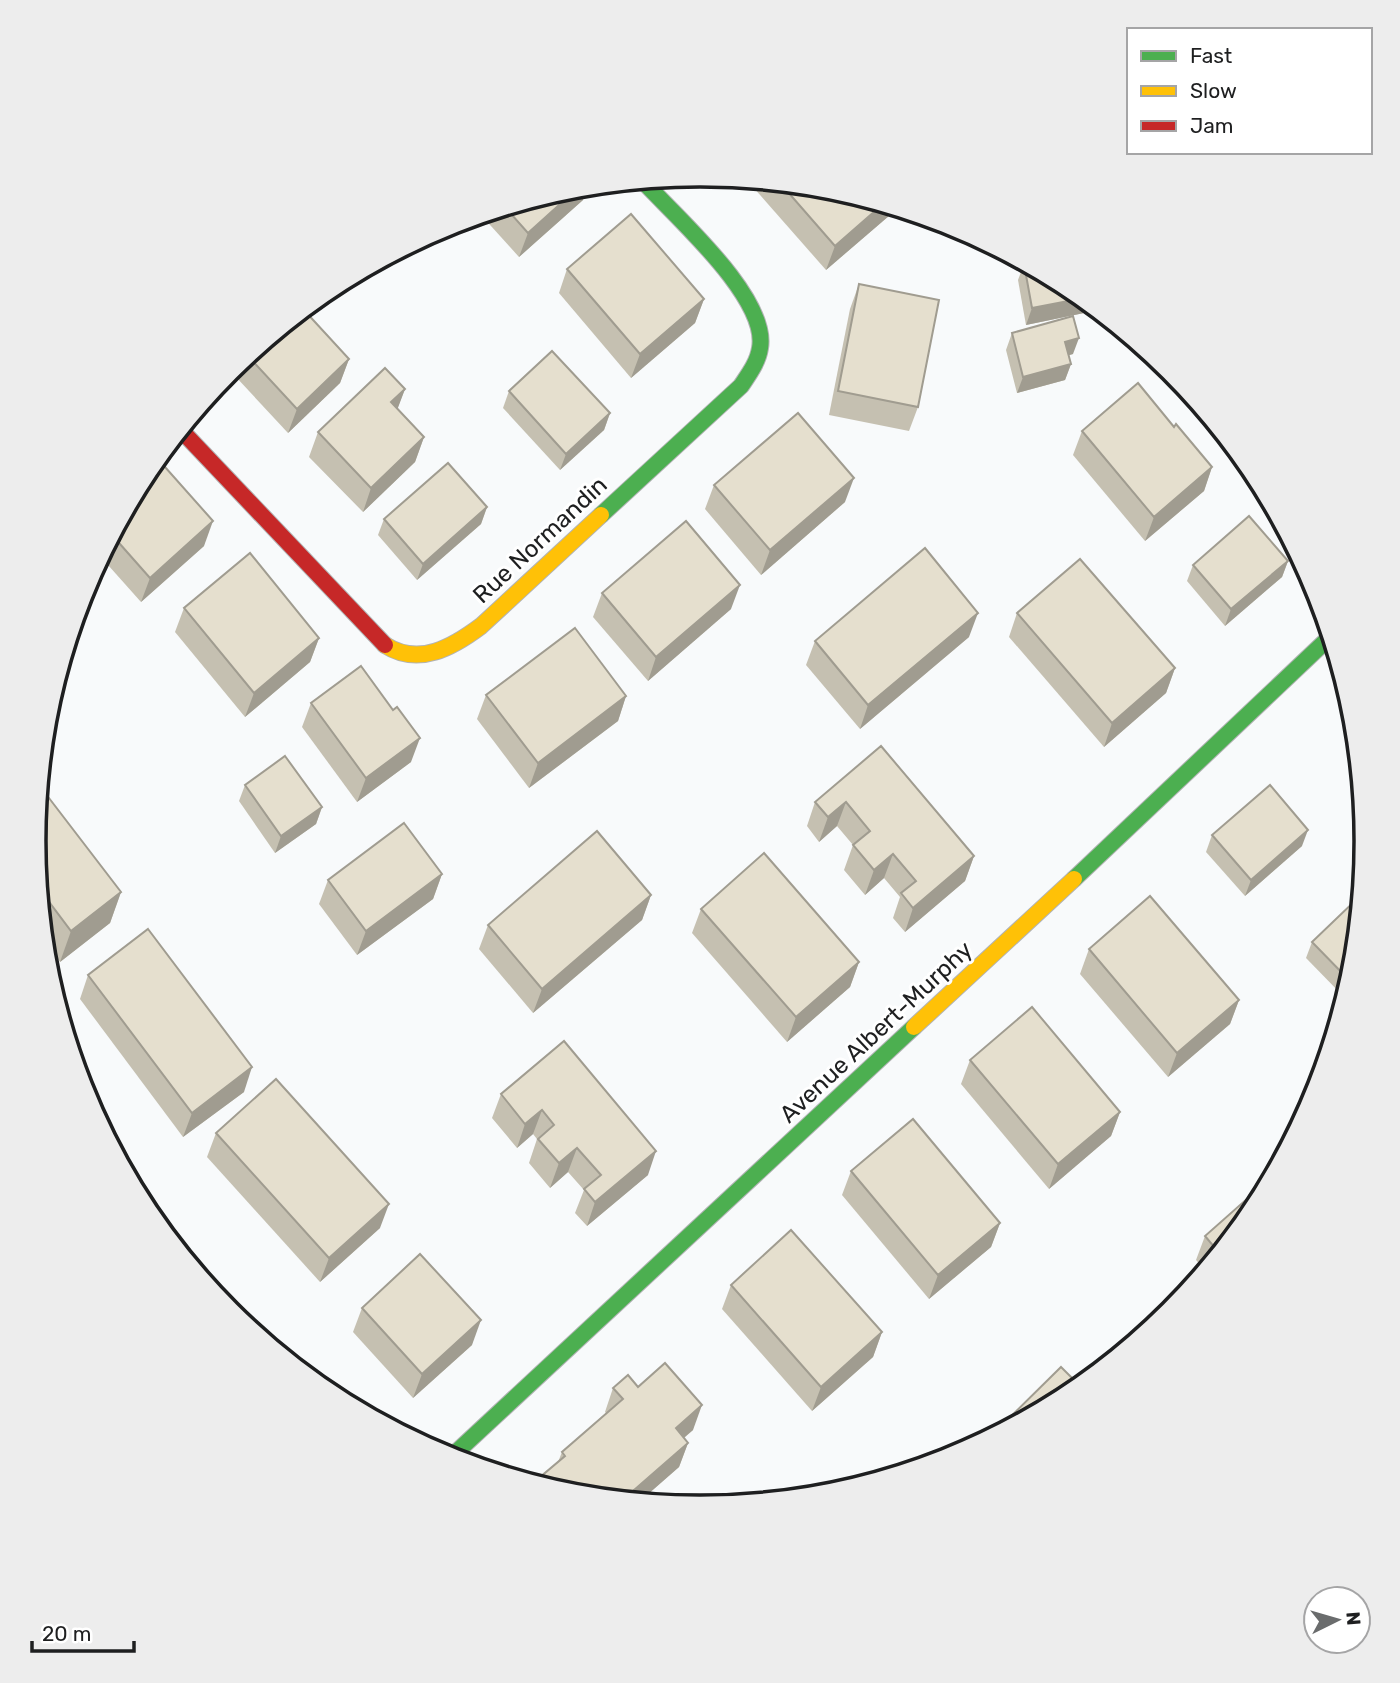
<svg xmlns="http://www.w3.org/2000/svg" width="1400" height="1683" font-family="Rubik,sans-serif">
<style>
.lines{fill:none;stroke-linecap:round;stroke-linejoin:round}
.fast-casing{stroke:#b2b3b4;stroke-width:18}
.slow-casing{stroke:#b2b3b4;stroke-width:18}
.jam-casing{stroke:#b2b3b4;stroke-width:18}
.fast{stroke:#4caf50;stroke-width:16}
.slow{stroke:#ffc107;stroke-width:16}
.jam{stroke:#c62828;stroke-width:16}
.wall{fill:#c5c0b1}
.shaded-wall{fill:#a09c90}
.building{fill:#e5dfce;stroke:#a09c90;stroke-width:2}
.labels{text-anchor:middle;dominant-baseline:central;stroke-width:6;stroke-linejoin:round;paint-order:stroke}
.street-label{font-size:24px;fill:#1e1f20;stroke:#fff}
.rim{fill:none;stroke:#1e1f20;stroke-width:3.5}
</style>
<rect width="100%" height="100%" fill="#f8fafb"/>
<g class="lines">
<defs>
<g id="fast">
<path d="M601,515l140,-129c8,-12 17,-24 19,-38 9,-50 -85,-132 -118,-168"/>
<path d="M1074,879l257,-243"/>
<path d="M449,1459l465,-432"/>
</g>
<g id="slow">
<path d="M385,645c34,22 68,2 96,-19l120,-111"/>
<path d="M914,1027l160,-148"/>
</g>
<g id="jam">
<path d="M180,429l205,216"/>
<path d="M184,1258l68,74"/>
</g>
</defs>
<use href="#fast" class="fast-casing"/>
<use href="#slow" class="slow-casing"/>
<use href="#jam" class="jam-casing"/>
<use href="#fast" class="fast"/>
<use href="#slow" class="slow"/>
<use href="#jam" class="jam"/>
</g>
<g class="wall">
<path d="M756,180l74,8 60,27 -64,55 -73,-83z"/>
<path d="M570,187l13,13 -64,57 -38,-42z"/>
<path d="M1024,264l47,23 18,15 -5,11 -58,12 -8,-45z"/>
<path d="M567,269l137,30 -9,24 -64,55 -72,-85z"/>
<path d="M859,284l59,123 -9,24 -80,-16 21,-106z"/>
<path d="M303,309l46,50 -9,24 -52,50 -52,-56 6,-18z"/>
<path d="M1012,333l61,21 -4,1 2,9 -6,16 -48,13 -11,-43z"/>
<path d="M405,389l-8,20 27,28 -9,25 -52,50 -54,-55 9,-25z"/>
<path d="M509,391l101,22 -6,17 -44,40 -57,-62z"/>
<path d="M1082,431l130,36 -8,24 -59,50 -72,-86z"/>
<path d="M146,471l58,75 -63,56 -41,-46z"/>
<path d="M714,485l131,17 -84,73 -56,-66z"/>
<path d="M487,507l-6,17 -64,56 -39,-45 6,-16z"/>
<path d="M1288,561l-6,16 -57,49 -38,-45 6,-16z"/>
<path d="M602,593l129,16 -83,72 -55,-64z"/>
<path d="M184,608l135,30 -9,24 -65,55 -70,-85z"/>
<path d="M1017,613l158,55 -9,25 -62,54 -95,-110z"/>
<path d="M969,637l-109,92 -54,-64 9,-24z"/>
<path d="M486,695l140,1 -8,25 -89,67 -52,-69z"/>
<path d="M311,703l100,59 -54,40 -55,-75z"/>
<path d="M1353,709l1,3 2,22 -8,-9z"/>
<path d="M881,746l93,110 -9,25 -60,51 -12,-14 7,-21 -16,-19 -19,17 -21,-25 9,-25 -16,-19 -18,16 -12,-16 8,-24z"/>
<path d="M245,785l77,22 -6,17 -41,29 -36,-52z"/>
<path d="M1212,835l90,11 -57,50 -39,-44z"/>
<path d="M33,842l88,50 -11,31 -50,39 -17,-22z"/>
<path d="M442,874l-9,25 -76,56 -38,-51 9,-24z"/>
<path d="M651,895l-9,25 -109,93 -54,-64 9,-24z"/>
<path d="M701,909l158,53 -9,25 -63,55 -95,-109z"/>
<path d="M1312,942l42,30 -8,27 -40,-41z"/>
<path d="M1089,949l150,51 -9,24 -62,53 -88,-103z"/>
<path d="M88,975l156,117 -61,45 -103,-138z"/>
<path d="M564,1041l84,134 -61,51 -12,-13 9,-23 -16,-18 -18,16 -21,-25 8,-24 -4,-5 -16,14 -25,-30 9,-24z"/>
<path d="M970,1060l150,52 -9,24 -62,53 -88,-105z"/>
<path d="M216,1133l164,95 -60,54 -113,-125z"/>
<path d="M851,1171l149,52 -9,24 -62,52 -87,-104z"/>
<path d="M1254,1212l-48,59 -10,-11 9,-24z"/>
<path d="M731,1285l151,47 -9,25 -61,54 -90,-102z"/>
<path d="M362,1308l110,37 -59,53 -60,-66z"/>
<path d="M638,1387l55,43 -9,8 4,5 -9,24 -40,35 -69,-7 -34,-10 3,-7 19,-16 4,-10 44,-39 -1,-1 8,-24z"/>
</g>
<g class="shaded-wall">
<path d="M588,186l-5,14 -64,57 9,-24 51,-46z"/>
<path d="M883,204l10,3 -3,8 -64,55 9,-24z"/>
<path d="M1084,298l5,4 -5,11 -58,12 6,-17z"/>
<path d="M704,299l-9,24 -64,55 9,-24z"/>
<path d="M1079,338l-6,16 -14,4 6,-16z"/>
<path d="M349,359l-9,24 -52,50 9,-24z"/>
<path d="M1071,364l-6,16 -48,13 6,-16z"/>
<path d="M405,389l-9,24 -5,-11z"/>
<path d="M610,413l-6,17 -44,40 6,-16z"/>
<path d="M424,437l-9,25 -52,50 8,-24z"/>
<path d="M1212,467l-8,24 -59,50 9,-24z"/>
<path d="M854,478l-9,24 -84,73 9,-25z"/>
<path d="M487,507l-6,17 -64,56 6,-16z"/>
<path d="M213,521l-9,25 -63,56 9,-24z"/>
<path d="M1288,561l-6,16 -57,49 6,-17z"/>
<path d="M740,585l-9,24 -83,72 8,-24z"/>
<path d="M978,613l-9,24 -109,92 8,-24z"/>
<path d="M319,638l-9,24 -65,55 9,-24z"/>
<path d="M1175,668l-9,25 -62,54 8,-24z"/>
<path d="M626,696l-8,25 -89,67 9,-25z"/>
<path d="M420,738l-9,24 -54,40 9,-24z"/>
<path d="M846,802l-9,24 -18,16 9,-25z"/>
<path d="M322,807l-6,17 -41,29 6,-17z"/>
<path d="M1308,830l-6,16 -57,50 6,-16z"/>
<path d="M893,854l-9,24 -19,17 9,-25z"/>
<path d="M974,856l-9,25 -60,51 8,-24z"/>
<path d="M442,874l-9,25 -76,56 9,-24z"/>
<path d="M121,892l-11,31 -50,39 11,-31z"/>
<path d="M651,895l-9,25 -109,93 9,-24z"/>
<path d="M859,962l-9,25 -63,55 9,-25z"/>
<path d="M1239,1000l-9,24 -62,53 9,-24z"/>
<path d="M252,1067l-8,25 -61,45 9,-24z"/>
<path d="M542,1110l-9,24 -16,14 8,-24z"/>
<path d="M1120,1112l-9,24 -62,53 9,-25z"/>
<path d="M577,1148l-9,24 -18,16 9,-25z"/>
<path d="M656,1151l-8,24 -61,51 8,-24z"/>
<path d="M389,1204l-9,24 -60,54 9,-24z"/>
<path d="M1000,1223l-9,24 -62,52 9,-24z"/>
<path d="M481,1320l-9,25 -59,53 9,-24z"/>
<path d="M882,1332l-9,25 -61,54 9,-24z"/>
<path d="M702,1405l-9,25 -26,22 9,-24z"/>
<path d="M688,1443l-9,24 -40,35 -15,-1 2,-4z"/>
</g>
<g class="building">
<path d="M780,183l50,5 53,16 -48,42z"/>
<path d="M570,187h9l-51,46 -23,-26z"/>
<path d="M631,214l73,85 -64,55 -73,-85z"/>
<path d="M1026,263l45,24 13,11 -52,10 -8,-44z"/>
<path d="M859,284l80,16 -21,107 -80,-16z"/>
<path d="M303,309l46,50 -52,50 -50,-54z"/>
<path d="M1073,316l6,22 -14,4 6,22 -48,13 -11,-44z"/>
<path d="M552,351l58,62 -44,41 -57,-63z"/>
<path d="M385,368l20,21 -14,13 33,35 -53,51 -53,-56z"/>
<path d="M1138,383l36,44 2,-3 36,43 -58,50 -72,-86z"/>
<path d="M798,413l56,65 -84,72 -56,-65z"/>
<path d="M157,458l56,63 -63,57 -38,-43 34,-64z"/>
<path d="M448,463l39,44 -64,57 -39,-45z"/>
<path d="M1249,516l39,45 -57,48 -38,-44z"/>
<path d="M686,521l54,64 -84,72 -54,-64z"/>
<path d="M925,548l53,65 -110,92 -53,-64z"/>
<path d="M250,553l69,85 -65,55 -70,-85z"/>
<path d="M1080,559l95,109 -63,55 -95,-110z"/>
<path d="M575,628l51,68 -88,67 -52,-68z"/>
<path d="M361,666l32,44 4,-3 23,31 -54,40 -55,-75z"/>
<path d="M881,746l93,110 -61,52 -12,-15 15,-12 -23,-27 -19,16 -21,-25 17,-14 -24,-29 -18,15 -13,-15z"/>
<path d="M285,756l37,51 -41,29 -36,-51z"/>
<path d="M39,785l82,107 -50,39 -33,-44 -5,-45z"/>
<path d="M1270,785l38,45 -57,50 -39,-45z"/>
<path d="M404,823l38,51 -76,57 -38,-51z"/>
<path d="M597,831l54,64 -109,94 -54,-64z"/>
<path d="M764,853l95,109 -63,55 -95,-108z"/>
<path d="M1362,894l-8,78 -3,10 -39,-40z"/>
<path d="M1150,896l89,104 -62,53 -88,-104z"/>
<path d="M148,929l104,138 -60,46 -104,-138z"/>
<path d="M1032,1007l88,105 -62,52 -88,-104z"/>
<path d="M564,1041l92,110 -61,51 -11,-13 17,-14 -24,-27 -18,15 -21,-24 16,-14 -12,-15 -17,14 -24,-30z"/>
<path d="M276,1079l113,125 -60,54 -113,-125z"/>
<path d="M913,1119l87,104 -62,52 -87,-104z"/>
<path d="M1274,1175l-20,37 -34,42 -15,-18z"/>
<path d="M791,1230l91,102 -61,55 -90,-102z"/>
<path d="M420,1254l61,66 -59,54 -60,-66z"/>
<path d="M665,1363l37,42 -26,23 12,15 -62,54 4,4 -60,-6 -22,-6 -9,-11 26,-22 -3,-4 61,-53 -10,-11 15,-13 10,12z"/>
<path d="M1061,1367l20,20 -11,9 -84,45z"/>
</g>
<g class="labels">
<g class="street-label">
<text transform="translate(540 540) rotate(-43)">Rue Normandin</text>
<text transform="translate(876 1032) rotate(-43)">Avenue Albert-Murphy</text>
</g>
</g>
<path d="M0 0H1400V1683H0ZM46 841a654 654 0 1 1 1308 0a654 654 0 1 1-1308 0Z" fill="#ededed" fill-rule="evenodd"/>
<path class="rim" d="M46 841a654 654 0 1 1 1308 0a654 654 0 1 1-1308 0Z"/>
<rect x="1127" y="28" width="245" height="126" fill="#ffffff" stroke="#a5a5a6" stroke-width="2"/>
<rect x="1141" y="51" width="35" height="10" fill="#4caf50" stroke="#a5a5a6" stroke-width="2"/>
<text x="1190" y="63" font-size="21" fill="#1e1f20">Fast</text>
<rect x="1141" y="86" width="35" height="10" fill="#ffc107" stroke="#a5a5a6" stroke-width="2"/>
<text x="1190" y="98" font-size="21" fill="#1e1f20">Slow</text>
<rect x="1141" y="121" width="35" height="10" fill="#c62828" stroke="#a5a5a6" stroke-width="2"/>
<text x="1190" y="133" font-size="21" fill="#1e1f20">Jam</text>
<g transform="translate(1337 1620) rotate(85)"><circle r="33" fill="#ffffff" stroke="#a5a5a6" stroke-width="2"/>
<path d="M0-5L12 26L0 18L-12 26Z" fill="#6a6c6d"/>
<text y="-10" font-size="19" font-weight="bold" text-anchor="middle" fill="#1e1f20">N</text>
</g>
<path d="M32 1641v10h102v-10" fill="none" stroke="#1e1f20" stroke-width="3.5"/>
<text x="42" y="1641" font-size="21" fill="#1e1f20" stroke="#ffffff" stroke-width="5" paint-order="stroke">20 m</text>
</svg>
